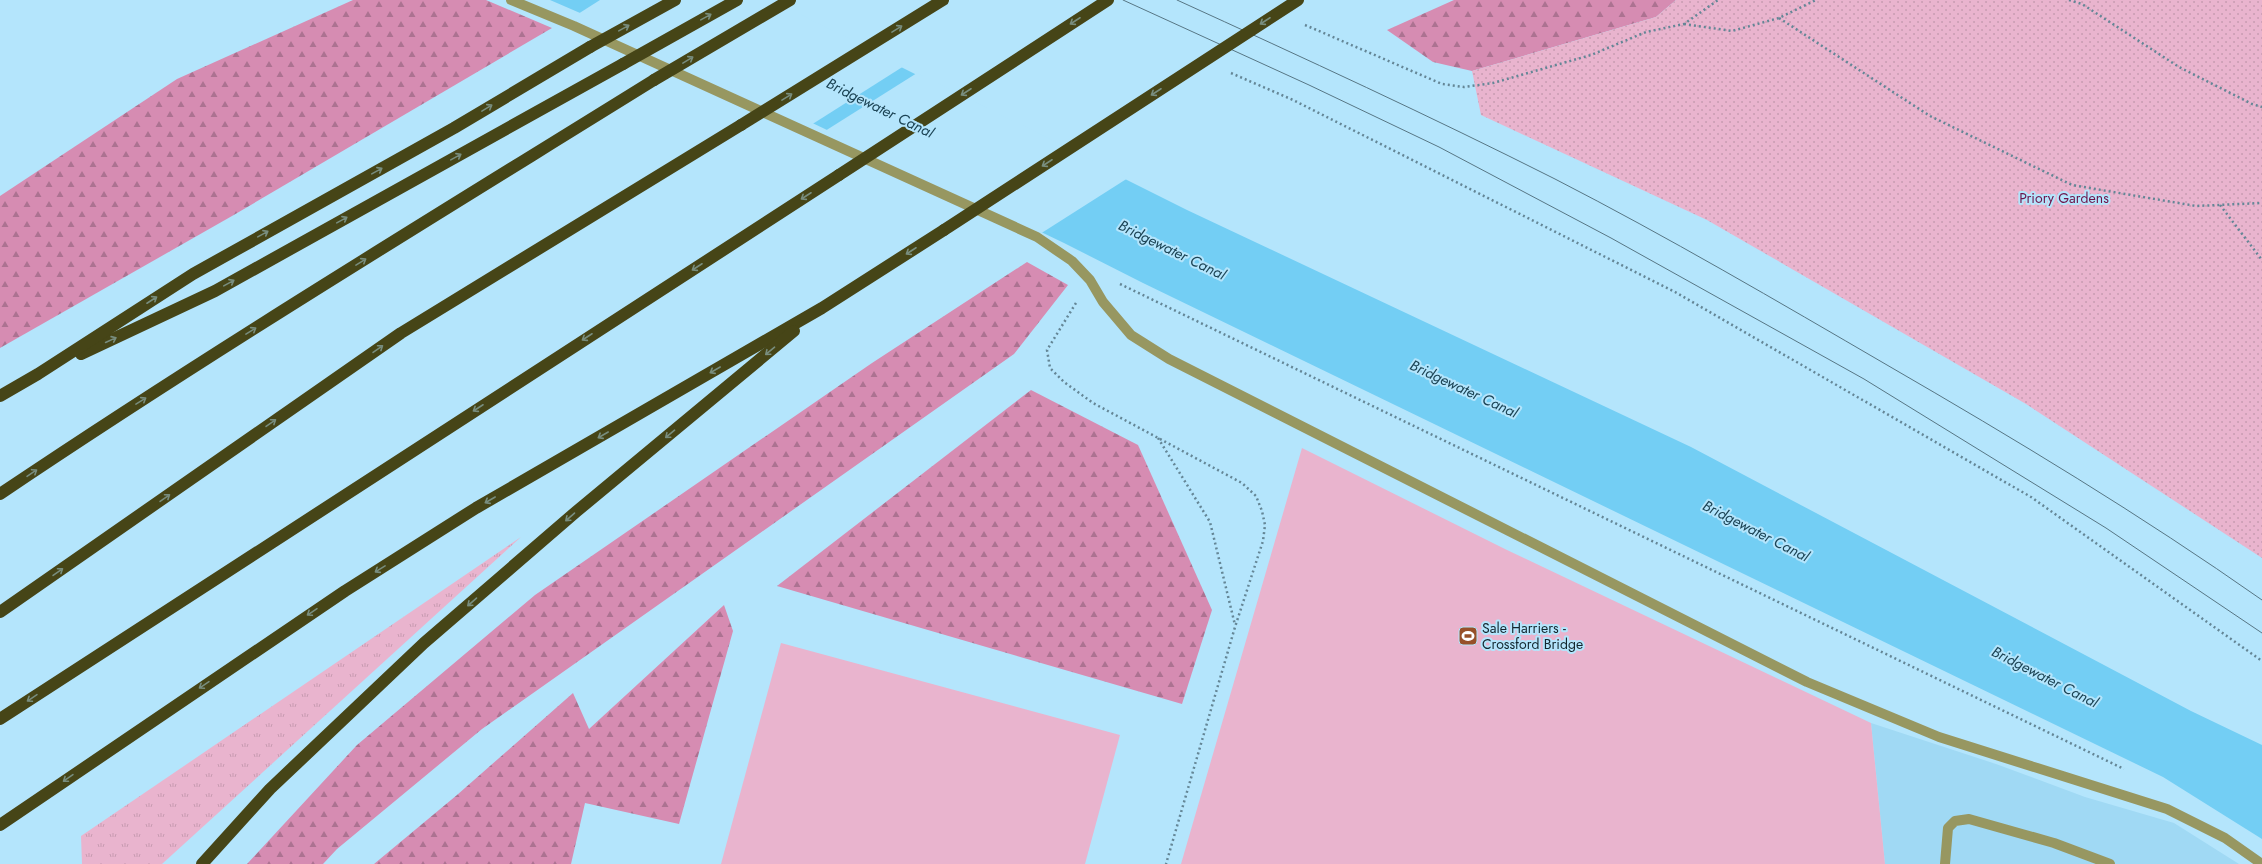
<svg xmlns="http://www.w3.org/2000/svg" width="2262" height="864" font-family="Jost,sans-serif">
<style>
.built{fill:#a0d9f4}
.grass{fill:url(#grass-tufts)}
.forest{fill:url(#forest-firs)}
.park{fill:url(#park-dots)}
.garden{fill:#e9b4ce}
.water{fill:#73cef4}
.pier{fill:#b4e5fc}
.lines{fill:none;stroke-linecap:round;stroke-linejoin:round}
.path{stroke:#648696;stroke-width:2.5;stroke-dasharray:2 3;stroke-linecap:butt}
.lane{stroke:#979761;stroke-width:10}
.highway{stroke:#464517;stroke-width:12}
.tram{stroke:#577684;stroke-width:1}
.highway-bridge{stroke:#464517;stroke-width:12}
.oneway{stroke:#788d7e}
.labels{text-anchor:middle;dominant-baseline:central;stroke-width:4;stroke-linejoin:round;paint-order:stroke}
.park-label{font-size:14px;fill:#6c144a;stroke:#b4e5fc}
.poi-label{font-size:14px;fill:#13262e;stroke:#b4e5fc;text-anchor:start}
.water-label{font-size:15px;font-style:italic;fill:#1c4455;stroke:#b4e5fc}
</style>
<defs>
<pattern id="grass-tufts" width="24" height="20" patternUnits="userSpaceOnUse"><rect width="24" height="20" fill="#e9b4ce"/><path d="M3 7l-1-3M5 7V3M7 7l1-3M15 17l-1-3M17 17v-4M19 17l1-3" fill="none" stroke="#c79bb1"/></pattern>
<pattern id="forest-firs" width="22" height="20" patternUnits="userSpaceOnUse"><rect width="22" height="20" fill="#d68cb2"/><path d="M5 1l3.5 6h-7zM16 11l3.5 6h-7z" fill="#ac7291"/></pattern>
<pattern id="park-dots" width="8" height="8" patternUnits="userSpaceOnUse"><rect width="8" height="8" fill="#e9b4ce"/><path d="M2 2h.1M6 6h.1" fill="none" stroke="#c79bb1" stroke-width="1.8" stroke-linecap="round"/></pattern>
</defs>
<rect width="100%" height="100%" fill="#b4e5fc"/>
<path class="built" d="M1871,723l125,41 89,33 89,26 65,41h-354z"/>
<path class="grass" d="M521,537l-359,327h-80l-1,-28z"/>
<g class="forest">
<path d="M353,0h133l66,28 -320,188 -232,132v-152l177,-117z"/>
<path d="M1454,0h222l-20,17 -184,54 -39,-9 -46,-32z"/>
<path d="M1027,262l41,23 -54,69 -532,375 -145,120 -14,15h-76l110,-119 178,-150 337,-232z"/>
<path d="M1031,390l107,55 74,165 -30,94 -405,-118z"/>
<path d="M724,605l9,26 -54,193 -94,-21 -14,61h-197l83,-69 116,-102 16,36z"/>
</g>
<path class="park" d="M1676,0h586v558l-236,-154 -319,-184 -226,-105 -9,-44 184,-54z"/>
<g class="garden">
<path d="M1302,448l205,102 364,173 14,141h-704z"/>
<path d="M781,643l339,92 -35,129h-364z"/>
</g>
<path class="water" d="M550,0h217l420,210 504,237 500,264 71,34v94l-99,-62 -1020,-494 -79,-40 -470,-224z"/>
<g class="pier">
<path d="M600,0h171l133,66 -93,59 -233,-111z"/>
<path d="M917,73l211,105 -88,56 -215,-103z"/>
</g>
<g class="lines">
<g class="path">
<path d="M2069,0l13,4 97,63 73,37 10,3"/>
<path d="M1779,18l151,98 142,69 124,21 66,-3"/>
<path d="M1684,24l48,7 47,-13 37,-18"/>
<path d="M1305,25l137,59 22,3 29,-4 98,-28 55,-23 38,-8 34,-24"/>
<path d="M1231,73l62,27 382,192 356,205 231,164"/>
<path d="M2220,205l42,55"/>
<path d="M1120,284l1004,485"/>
<path d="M1076,303l-29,47 3,18 14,14 29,21 149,80 14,13 6,15 3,14 -2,16 -28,86 -69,237"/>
<path d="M1158,438l52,84 25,103"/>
</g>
<g class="lane">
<path d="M511,0l63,26 463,211 35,24 18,19 13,22 28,33 38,24 638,323 132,55 228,72 58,29 37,26"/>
<path d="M1945,864l3,-36 7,-7 14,-2 85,24 56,21"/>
</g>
<g class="highway">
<path d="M81,354l134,-63 408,-227"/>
<path d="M0,396l38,-22 155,-100 261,-146 136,-81"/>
<path d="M0,494c214,-144 435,-278 654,-414"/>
<path d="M0,612l401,-279 340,-208"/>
<path d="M0,719l839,-544"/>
<path d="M0,825l345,-234 131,-83 346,-200 122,-78"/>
<path d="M202,864l68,-75 154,-146 153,-132 217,-180"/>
</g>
<g class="tram">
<path d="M1123,0l186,85 130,62 172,91 253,141 242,149 156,105"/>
<path d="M1177,0c127,58 253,116 378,179 113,58 222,122 332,186 128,74 254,150 375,235"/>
</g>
<g class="highway-bridge">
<path d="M590,47l85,-47"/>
<path d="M623,64l114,-64"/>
<path d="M654,80l136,-80"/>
<path d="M741,125l202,-125"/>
<path d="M839,175l269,-175"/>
<path d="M944,230l354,-230"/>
</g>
</g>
<defs><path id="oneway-shaft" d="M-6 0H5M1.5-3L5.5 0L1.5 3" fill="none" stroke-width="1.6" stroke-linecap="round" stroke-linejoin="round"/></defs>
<g class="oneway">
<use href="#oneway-shaft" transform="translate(706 17) rotate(-29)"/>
<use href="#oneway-shaft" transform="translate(1075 21) rotate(147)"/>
<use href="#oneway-shaft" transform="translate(1265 21) rotate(147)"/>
<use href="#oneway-shaft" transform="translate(624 28) rotate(-29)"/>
<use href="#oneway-shaft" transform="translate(897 29) rotate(-32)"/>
<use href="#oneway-shaft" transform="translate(688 60) rotate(-31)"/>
<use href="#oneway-shaft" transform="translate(966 92) rotate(147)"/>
<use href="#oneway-shaft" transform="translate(1156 92) rotate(147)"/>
<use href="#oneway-shaft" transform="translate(787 97) rotate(-32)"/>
<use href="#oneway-shaft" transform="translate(487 108) rotate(-31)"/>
<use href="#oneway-shaft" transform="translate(456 157) rotate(-29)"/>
<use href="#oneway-shaft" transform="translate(1047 163) rotate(147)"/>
<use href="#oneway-shaft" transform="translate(377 171) rotate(-29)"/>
<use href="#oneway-shaft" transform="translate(806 196) rotate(147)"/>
<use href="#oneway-shaft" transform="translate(342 220) rotate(-29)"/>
<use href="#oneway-shaft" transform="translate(263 234) rotate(-29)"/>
<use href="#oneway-shaft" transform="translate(911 251) rotate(147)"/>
<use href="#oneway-shaft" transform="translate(361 262) rotate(-32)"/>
<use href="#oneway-shaft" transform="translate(697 267) rotate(147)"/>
<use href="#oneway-shaft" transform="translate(229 283) rotate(-29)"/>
<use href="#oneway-shaft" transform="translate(152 300) rotate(-33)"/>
<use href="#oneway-shaft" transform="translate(251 331) rotate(-32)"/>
<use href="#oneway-shaft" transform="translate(587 337) rotate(147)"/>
<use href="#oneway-shaft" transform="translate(111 340) rotate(-25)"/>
<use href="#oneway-shaft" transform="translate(378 349) rotate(-35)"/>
<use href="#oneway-shaft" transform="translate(770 351) rotate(140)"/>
<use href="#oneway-shaft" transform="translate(715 370) rotate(150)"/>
<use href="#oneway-shaft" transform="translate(141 401) rotate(-32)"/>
<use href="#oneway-shaft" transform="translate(478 408) rotate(147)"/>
<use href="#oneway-shaft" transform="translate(271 423) rotate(-35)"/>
<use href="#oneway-shaft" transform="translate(670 434) rotate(140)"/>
<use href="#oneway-shaft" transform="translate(603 435) rotate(150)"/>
<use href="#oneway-shaft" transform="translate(32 473) rotate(-34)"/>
<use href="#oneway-shaft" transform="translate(165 498) rotate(-35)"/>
<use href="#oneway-shaft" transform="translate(490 500) rotate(150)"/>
<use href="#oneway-shaft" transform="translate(570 517) rotate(139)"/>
<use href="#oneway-shaft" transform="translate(380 569) rotate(148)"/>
<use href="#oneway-shaft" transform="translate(58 572) rotate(-35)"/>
<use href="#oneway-shaft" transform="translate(472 602) rotate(139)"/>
<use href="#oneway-shaft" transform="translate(312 612) rotate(146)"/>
<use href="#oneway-shaft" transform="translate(204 685) rotate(146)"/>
<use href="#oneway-shaft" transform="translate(32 698) rotate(146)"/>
<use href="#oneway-shaft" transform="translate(68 778) rotate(145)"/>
</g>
<defs>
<symbol id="stadium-square" viewBox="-11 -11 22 22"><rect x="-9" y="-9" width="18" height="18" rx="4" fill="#975029" stroke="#b4e5fc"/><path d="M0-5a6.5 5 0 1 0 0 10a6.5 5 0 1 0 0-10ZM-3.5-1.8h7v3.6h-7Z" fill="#fff"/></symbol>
</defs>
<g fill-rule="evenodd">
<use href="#stadium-square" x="1457" y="625" width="22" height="22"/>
</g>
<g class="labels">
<g class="park-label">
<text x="2064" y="198">Priory Gardens</text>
</g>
<g class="poi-label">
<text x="1482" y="628">Sale Harriers -<tspan x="1482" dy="16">Crossford Bridge</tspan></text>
</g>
<g class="water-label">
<text transform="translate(880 108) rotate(26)">Bridgewater Canal</text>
<text transform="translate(1172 250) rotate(26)">Bridgewater Canal</text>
<text transform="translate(1464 389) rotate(25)">Bridgewater Canal</text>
<text transform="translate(1756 531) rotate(27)">Bridgewater Canal</text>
<text transform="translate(2045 677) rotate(27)">Bridgewater Canal</text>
</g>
</g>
</svg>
